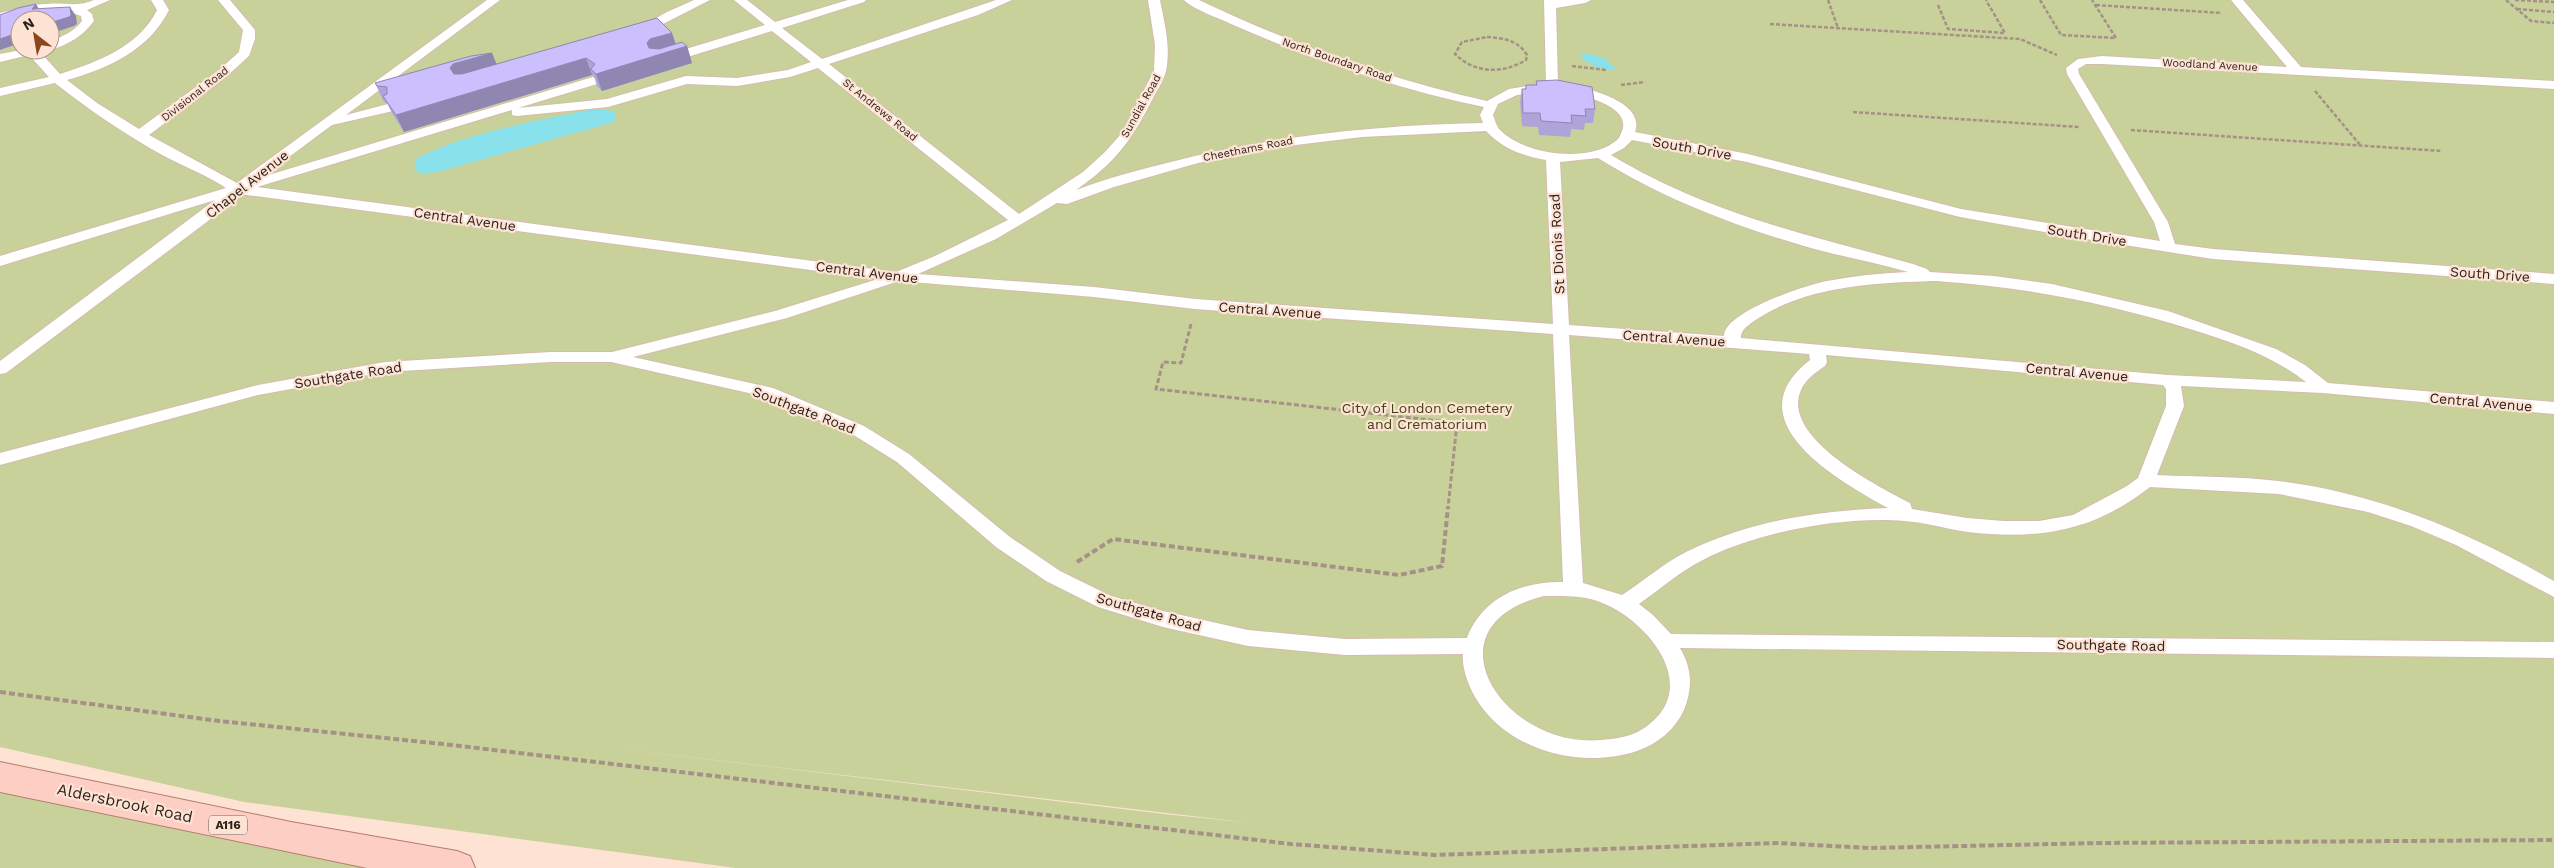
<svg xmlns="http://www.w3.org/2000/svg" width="2554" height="868" font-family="'Work Sans',sans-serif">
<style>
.green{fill:#c9d19a;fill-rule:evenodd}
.water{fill:#87e0ea}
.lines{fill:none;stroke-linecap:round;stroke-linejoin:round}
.service-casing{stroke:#d6bcad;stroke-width:2}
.primary-casing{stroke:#b37d6f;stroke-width:2}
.path-far2{stroke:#a59186;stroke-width:2.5;stroke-dasharray:4 2;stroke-linecap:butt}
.path-far1{stroke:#a59186;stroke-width:3;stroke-dasharray:5 2.5;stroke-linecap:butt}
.path{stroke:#a59186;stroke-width:4;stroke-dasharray:6 3;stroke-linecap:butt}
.service{fill:#fff;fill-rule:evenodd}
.primary{fill:#fdcec4;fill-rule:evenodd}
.wall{fill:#afa4da}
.shaded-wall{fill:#8f86b1}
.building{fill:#ccbffd;stroke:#8f86b1}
.labels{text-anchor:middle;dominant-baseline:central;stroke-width:4.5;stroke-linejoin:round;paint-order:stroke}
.far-street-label{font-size:11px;fill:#2c221c;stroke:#fee3d4}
.shield{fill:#fee3d4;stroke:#6b5c53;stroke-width:1}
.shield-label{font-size:12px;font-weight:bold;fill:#2c221c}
.street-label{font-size:14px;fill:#2c221c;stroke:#fee3d4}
.park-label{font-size:14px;fill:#3e4312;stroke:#fee3d4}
.near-street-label{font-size:16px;fill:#2c221c;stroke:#fee3d4}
</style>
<rect width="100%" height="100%" fill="#fee3d4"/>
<g class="green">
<path d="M0,0h2554v868h-1818l-492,-66 -244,-55zM20,20h30v30h-30zM605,747l646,76 -87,-9z"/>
<path d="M0,788l375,80h-375z"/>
</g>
<g class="water">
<path d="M1585,53l19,5 13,12c-13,0 -28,-4 -37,-14z"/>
<path d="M593,109l21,2 2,5 -2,6 -177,50 -18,2 -5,-9 3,-7c55,-27 116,-36 176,-49z"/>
</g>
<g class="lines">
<defs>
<g id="service">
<path d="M94,0h16l-23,10 5,4 2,7c-11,15 -26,24 -44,29v-8c12,-6 24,-10 32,-21l-1,-5c-27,-12 -54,-2 -81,5v-8c15,-4 31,-9 47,-9 21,-2 25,4 47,-4z"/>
<path d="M151,0h12l6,10c-20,40 -60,58 -102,70l30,23 42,26 80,-59 20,-18 4,-22 -25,-30h12l25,30v9l-6,17 -22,20 -78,59 88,48 250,-183h13l-154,115 42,-11 5,1 1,3 -1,3 -61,14 -70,52 331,-100 6,4 -2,3 -79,24 89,-9 79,-23 51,2 51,-8 23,-8 -39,-31 -101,31h-8l-2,-3 2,-3 102,-31 -31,-25h13l28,22 73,-22h18l-2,2 -82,26 40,31 174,-59h16l-34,15 -149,49 190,150 64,-42 22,-20 16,-18 33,-63 1,-26 -7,-45h12c4,21 10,43 7,65 -1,13 -9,23 -15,35 -21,41 -37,63 -76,90 31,-12 63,-20 95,-28 102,-26 206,-37 312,-39l-3,-8 4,-8c-88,-18 -171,-47 -253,-83 -12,-6 -39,-15 -47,-24h15c93,44 188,79 288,101l22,-12 37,-6 -2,-83h47l-6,3 -29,5 2,75c22,3 89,17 77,49l113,22 213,55 199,32 -6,-19 -87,-148 -1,-6 12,-9 24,-3 185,11 -56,-67h12l58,67 253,14v8l-452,-25h-16l-8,5 1,5 89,148 7,22 38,5 341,25v10l-341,-25 -152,-24 -101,-18 -213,-55 -115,-22 -8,8 -13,7c98,59 194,79 302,109l14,5 3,3 64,4 58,8 116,27 108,38 29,16 23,18 226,19v12l-231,-21 -142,-7 3,20 -27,69c41,2 81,1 121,6 100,12 190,51 276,100v16l-98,-52 -45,-19 -43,-14 -89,-18 -129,-7c-57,45 -112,53 -182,45 -22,-3 -43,-10 -64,-11 -60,-5 -149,11 -203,40 -22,11 -42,29 -62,43l14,11 18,19 883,8v16l-874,-10c12,20 13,40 4,62 -9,20 -27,34 -47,41 -60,20 -140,-3 -167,-64 -4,-10 -8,-21 -7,-33l-118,1 -97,-9 -85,-19 -65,-20 -52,-26 -50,-34 -99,-85 -45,-28 -90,-38 -151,-34h-60l-166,10 -127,23 -258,70v-12l258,-68 127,-23 166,-10h61l163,-41 103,-32 -638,-85 -32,27 -202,152 -6,1v-13l215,-161 -215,66v-10l226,-68c-20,-13 -41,-21 -62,-32 -38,-21 -75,-46 -109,-73l-55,13v-8l49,-11 -20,-22 -29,7v-8l21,-4h23l-3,3 19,21c37,-12 79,-27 97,-64zM818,68l190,152 -73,36 -39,16 -639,-85 255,-77v5l5,1 91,-9 79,-23 50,2 53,-9zM1552,90c18,2 81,13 70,41 -2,6 -4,9 -9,12 -29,20 -91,11 -114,-14 -3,-4 -4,-9 -6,-14l5,-11 19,-9zM1486,131c17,18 37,25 60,29l7,164 -358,-25 -101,-12 -176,-13 78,-35 61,-36 10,1 47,-17 84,-24 81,-16 83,-10zM1598,158c64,40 134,67 206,88 34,10 70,16 104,26 -28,1 -55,4 -81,9 -21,4 -103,31 -103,55l-155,-11 -9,-163zM899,281l195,16 101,12 358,25 10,248c-41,-1 -81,16 -96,56l-122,1 -97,-9 -85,-19 -52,-15 -51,-25 -50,-34 -101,-83 -45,-28 -91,-38 -140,-31 154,-39zM1936,281c88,6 172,22 257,49 39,12 80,26 113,52l-138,-7 -427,-37c-1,-8 8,-13 13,-17 53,-36 121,-38 182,-40zM1569,335l240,19 1,6c-78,60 27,120 78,148 -70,3 -136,12 -200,43 -23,11 -44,30 -66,44l-39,-12zM1826,355l337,30 3,4v17l-28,72 -11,8 -54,29 -34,6h-35l-37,-3 -55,-9 -2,-6c-33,-17 -130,-66 -109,-113 4,-10 15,-18 24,-24l2,-4zM1544,596c18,0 39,-1 56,6 50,19 105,89 41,128 -12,7 -26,9 -40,10 -98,9 -178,-114 -57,-144z"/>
<path d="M694,0h16l-53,27 -2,8 -10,3 -6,-4 6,-4 2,-7 20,-11z"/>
</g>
<path id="primary" d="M0,762l291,60 166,29 13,5 5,12h-108l-367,-76z"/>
</defs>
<use href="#service" class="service-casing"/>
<use href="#primary" class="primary-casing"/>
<g class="path-far2">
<path d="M1828,0l10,28"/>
<path d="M2040,0l21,35 55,3 -24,-38"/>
<path d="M2506,0l25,21 23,2"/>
<path d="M2515,0l39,2"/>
<path d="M1938,5l10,24 57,4 -19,-33"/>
<path d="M2096,5l126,8"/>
<path d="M2517,9l37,3"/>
<path d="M1770,24l250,15 37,16"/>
<path d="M1487,37c16,1 31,3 40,18l-1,5c-23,14 -51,14 -71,-6l7,-12z"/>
<path d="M1572,66l34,4"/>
<path d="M1621,85l24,-3"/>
<path d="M2315,91l46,55"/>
<path d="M1853,112l226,15"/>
<path d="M2131,130l311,21"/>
</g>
<path class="path-far1" d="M1191,324l-10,39 -18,-1 -7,27 301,34 -9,85"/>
<g class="path">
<path d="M1077,562l36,-23 286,36 43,-9 6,-59"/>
<path d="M0,692l219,29 224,23 848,100 143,11 343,-12 93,5 229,-5 455,-3"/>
</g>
<use href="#service" class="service"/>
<use href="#primary" class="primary"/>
</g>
<g class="wall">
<path d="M672,33l4,11 11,2 5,17 -90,28 -5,-5 -3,-10 -2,-1 -188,57 -12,-19 -5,-10h-2l-2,-3 -8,-17 121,-19z"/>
<path d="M1536,81l59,28 -2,14h-8l-1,7 -13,-1 -1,8 -31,-2 -1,-8 -16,-1 -2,-24 2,-13h3l1,-4h10z"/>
</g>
<g class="shaded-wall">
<path d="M36,4l5,9 -9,-4z"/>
<path d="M70,7l6,9 1,8 -3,2 -24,8v-11z"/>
<path d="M20,32v11l-20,7v-11z"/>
<path d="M672,33l5,16 10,-3 5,17 -90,28 -6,-17 51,-31 3,-4z"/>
<path d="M492,53l7,17 -42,15 -7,-17 3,-4z"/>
<path d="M586,58l6,17 -188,57 -8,-17z"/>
</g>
<g class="building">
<path d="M36,4l-4,5 38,-2 1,8 -2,2 -19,6v-3h-30v12l-20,7v-24l18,-7z"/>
<path d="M657,18l15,15 -22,6 -3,4 2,5 10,1 23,-7 5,4 -91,28 -5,-5 4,-5 -9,-6 -190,57 -13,-19 4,-2v-7l-10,-1 -2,-3 96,-27 21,-3 -39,11 -3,4 4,6h8z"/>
<path d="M1557,80l35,7 3,22h-10l1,7 -15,-1 1,8 -31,-2 -1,-8h-17l-1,-24h4v-4h11l-1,-4z"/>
</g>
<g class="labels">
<g class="far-street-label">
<text transform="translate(1337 60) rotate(19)">North Boundary Road</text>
<text transform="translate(2210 65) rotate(3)">Woodland Avenue</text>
<text transform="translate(195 94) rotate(-38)">Divisional Road</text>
<text transform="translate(1141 106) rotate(-61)">Sundial Road</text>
<text transform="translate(880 110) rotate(39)">St Andrews Road</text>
<text transform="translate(1248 149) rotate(-11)">Cheethams Road</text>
</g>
<rect class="shield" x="209" y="815.5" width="38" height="19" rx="4"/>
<g class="shield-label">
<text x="228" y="825">A116</text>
</g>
<g class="street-label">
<text transform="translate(1692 148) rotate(10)">South Drive</text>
<text transform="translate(247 184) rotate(-38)">Chapel Avenue</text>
<text transform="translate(465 219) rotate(8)">Central Avenue</text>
<text transform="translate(2087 235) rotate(9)">South Drive</text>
<text transform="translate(1557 244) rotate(-93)">St Dionis Road</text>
<text transform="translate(867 272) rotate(7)">Central Avenue</text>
<text transform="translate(2490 274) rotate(4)">South Drive</text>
<text transform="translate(1270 310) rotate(4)">Central Avenue</text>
<text transform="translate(1674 338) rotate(4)">Central Avenue</text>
<text transform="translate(2077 372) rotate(5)">Central Avenue</text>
<text transform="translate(348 375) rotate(-9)">Southgate Road</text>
<text transform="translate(2481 402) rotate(5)">Central Avenue</text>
<text transform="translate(804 410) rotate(21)">Southgate Road</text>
<text transform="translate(1149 612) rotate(16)">Southgate Road</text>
<text transform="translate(2111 645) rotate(1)">Southgate Road</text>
</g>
<g class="park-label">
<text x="1427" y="408">City of London Cemetery<tspan x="1427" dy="16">and Crematorium</tspan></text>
</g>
<g class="near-street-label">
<text transform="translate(125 803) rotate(12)">Aldersbrook Road</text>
</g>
</g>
<g transform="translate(35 35) rotate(329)"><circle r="24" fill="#fee3d4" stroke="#aa968a"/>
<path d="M0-4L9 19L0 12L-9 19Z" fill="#8a461a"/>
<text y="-8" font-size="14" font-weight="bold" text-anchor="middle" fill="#2c221c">N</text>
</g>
</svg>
